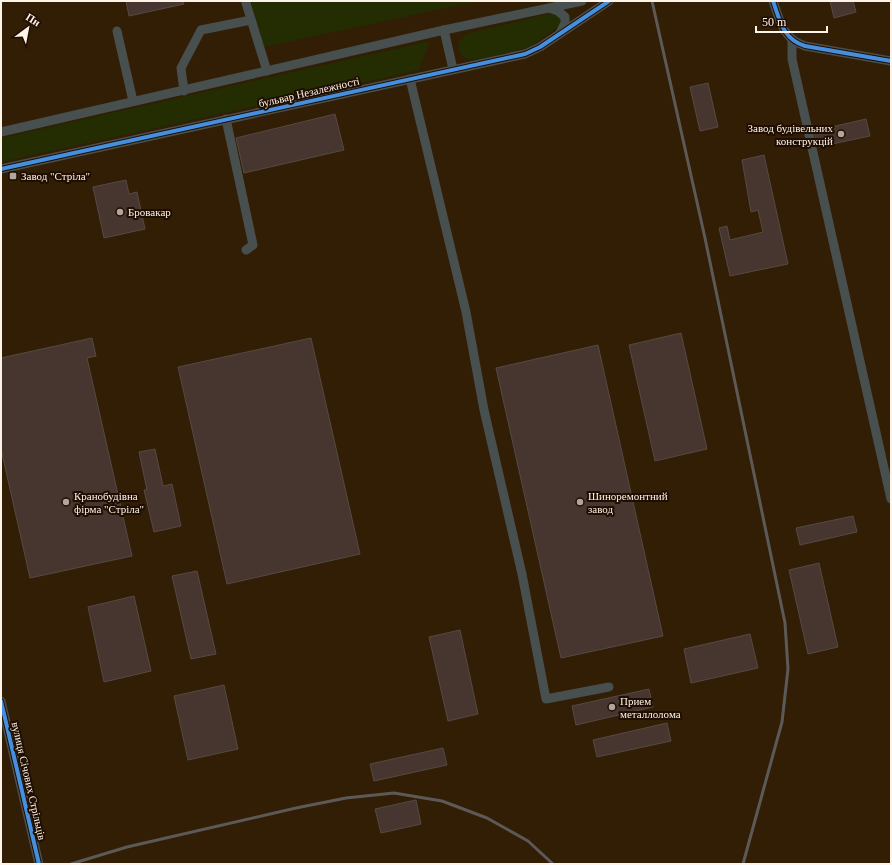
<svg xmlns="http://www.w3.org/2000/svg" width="892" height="865" font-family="Georgia,serif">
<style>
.built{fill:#321d05}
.green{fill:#242d02}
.building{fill:#47362f;stroke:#554a44}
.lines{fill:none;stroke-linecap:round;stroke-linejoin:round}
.minor{stroke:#48504f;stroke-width:9}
.rail{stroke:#5b5a57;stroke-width:3}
.cycleway-casing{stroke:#1f0e00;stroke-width:6}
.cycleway{stroke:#468fdf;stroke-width:4}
.poi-dot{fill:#b0a69c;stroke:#1f0e00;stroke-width:1.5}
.labels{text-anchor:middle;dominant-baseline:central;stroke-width:4;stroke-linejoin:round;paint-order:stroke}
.street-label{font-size:11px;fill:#fdf3e9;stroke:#1f0e00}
.poi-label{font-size:11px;fill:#fdf3e9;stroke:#1f0e00;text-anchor:start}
</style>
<rect width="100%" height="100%" fill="#21170c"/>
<rect class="built" x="1" y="1" width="890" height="863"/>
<g class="green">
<path d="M256,1h222l-214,46 -13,-45z"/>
<path d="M554,13l4,2 3,5 -1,4c-9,8 -19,16 -30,22 -9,4 -52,15 -60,13 -10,-1 -13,-10 -11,-18l10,-8z"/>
<path d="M430,41l-11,29 -418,92v-24z"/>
</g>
<g class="building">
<path d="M126,1h57l1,3 -55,12z"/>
<path d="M830,1h23l3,11 -22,6z"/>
<path d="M708,83l10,44 -18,4 -10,-44z"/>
<path d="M335,114l9,36 -100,23 -8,-35z"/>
<path d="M866,119l4,17 -52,11 -4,-16z"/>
<path d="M764,155l24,109 -58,12 -11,-48 8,-2 3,14 33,-8 -5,-22 -7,2 -9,-52z"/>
<path d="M126,180l3,14 8,-2 8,37 -41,9 -11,-51z"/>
<path d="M681,333l26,116 -52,12 -26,-116z"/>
<path d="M92,338l4,18 -9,2 45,198 -102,22 -29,-129v-91z"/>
<path d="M311,338l49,216 -133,30 -49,-217z"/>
<path d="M598,345l65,291 -102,22 -65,-290z"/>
<path d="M155,449l8,37 9,-2 9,42 -27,6 -10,-42h3l-8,-38z"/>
<path d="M853,516l4,16 -57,13 -4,-17z"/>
<path d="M819,563l19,84 -30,7 -19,-84z"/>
<path d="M197,571l19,83 -25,5 -19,-83z"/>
<path d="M134,596l17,75 -47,11 -16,-75z"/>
<path d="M460,630l18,84 -30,7 -19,-84z"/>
<path d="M750,634l8,34 -67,15 -7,-34z"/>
<path d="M224,685l14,64 -50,11 -14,-64z"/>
<path d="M649,689l4,18 -77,18 -4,-19z"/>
<path d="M667,723l4,18 -74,16 -4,-17z"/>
<path d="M443,748l4,17 -73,16 -4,-17z"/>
<path d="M416,800l5,24 -40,9 -6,-24z"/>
</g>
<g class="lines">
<g class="minor">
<path d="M773,1c7,20 10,38 32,45l86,15"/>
<path d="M246,3l21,68"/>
<path d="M549,8l9,3 7,6v6l-5,10"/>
<path d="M444,30l9,39"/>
<path d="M117,31l16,70"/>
<path d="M792,40v19l99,440"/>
<path d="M410,79l56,233 18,98 38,164 24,125 63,-12"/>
<path d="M184,91l-3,-23 20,-38 50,-10"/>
<path d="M226,119l27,126 -7,5"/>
<path d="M1,132l443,-102 138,-29"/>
<path d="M1,169l524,-115 15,-7 69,-46"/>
<path d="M1,701l38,163"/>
</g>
<g class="rail">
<path d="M652,1l53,237 80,385 3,46 -6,53 -39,142"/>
<path d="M71,864l56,-17 169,-39 50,-10 48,-5 48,8 45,17 41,23 25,23"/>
</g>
<defs>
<g id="cycleway">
<path d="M773,1c7,20 10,38 32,45l86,15"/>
<path d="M1,169l524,-115 15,-7 69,-46"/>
<path d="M1,701l38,163"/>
</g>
</defs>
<use href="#cycleway" class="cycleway-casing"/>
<use href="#cycleway" class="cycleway"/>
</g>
<g class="poi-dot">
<circle cx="841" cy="134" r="4"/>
<rect x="9" y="172" width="8" height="8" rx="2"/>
<circle cx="120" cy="212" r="4"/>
<circle cx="66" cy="502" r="4"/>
<circle cx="580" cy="502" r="4"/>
<circle cx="612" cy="707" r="4"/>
</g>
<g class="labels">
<g class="street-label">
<text transform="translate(309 92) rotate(-13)">бульвар Незалежності</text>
<text transform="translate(29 781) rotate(77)">вулиця Січових Стрільців</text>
</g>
<g class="poi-label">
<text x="833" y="128" text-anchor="end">Завод будівельних<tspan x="833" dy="13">конструкцій</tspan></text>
<text x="21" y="176">Завод "Стріла"</text>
<text x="128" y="212">Бровакар</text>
<text x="74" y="496">Кранобудівна<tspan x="74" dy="13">фірма "Стріла"</tspan></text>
<text x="588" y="496">Шиноремонтний<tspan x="588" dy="13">завод</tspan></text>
<text x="620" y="701">Прием<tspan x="620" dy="13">металлолома</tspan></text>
</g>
</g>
<rect width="892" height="865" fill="none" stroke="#fdf3e9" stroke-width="4"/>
<g transform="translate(28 28) rotate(32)" stroke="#1f0e00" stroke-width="3" paint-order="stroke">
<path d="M0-3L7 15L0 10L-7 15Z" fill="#fdf3e9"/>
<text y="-6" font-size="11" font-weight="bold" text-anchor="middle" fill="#fdf3e9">Пн</text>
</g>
<path d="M756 26v6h71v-6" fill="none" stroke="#fdf3e9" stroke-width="2"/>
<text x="762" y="26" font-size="12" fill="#fdf3e9" stroke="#1f0e00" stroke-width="3" paint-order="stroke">50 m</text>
</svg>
